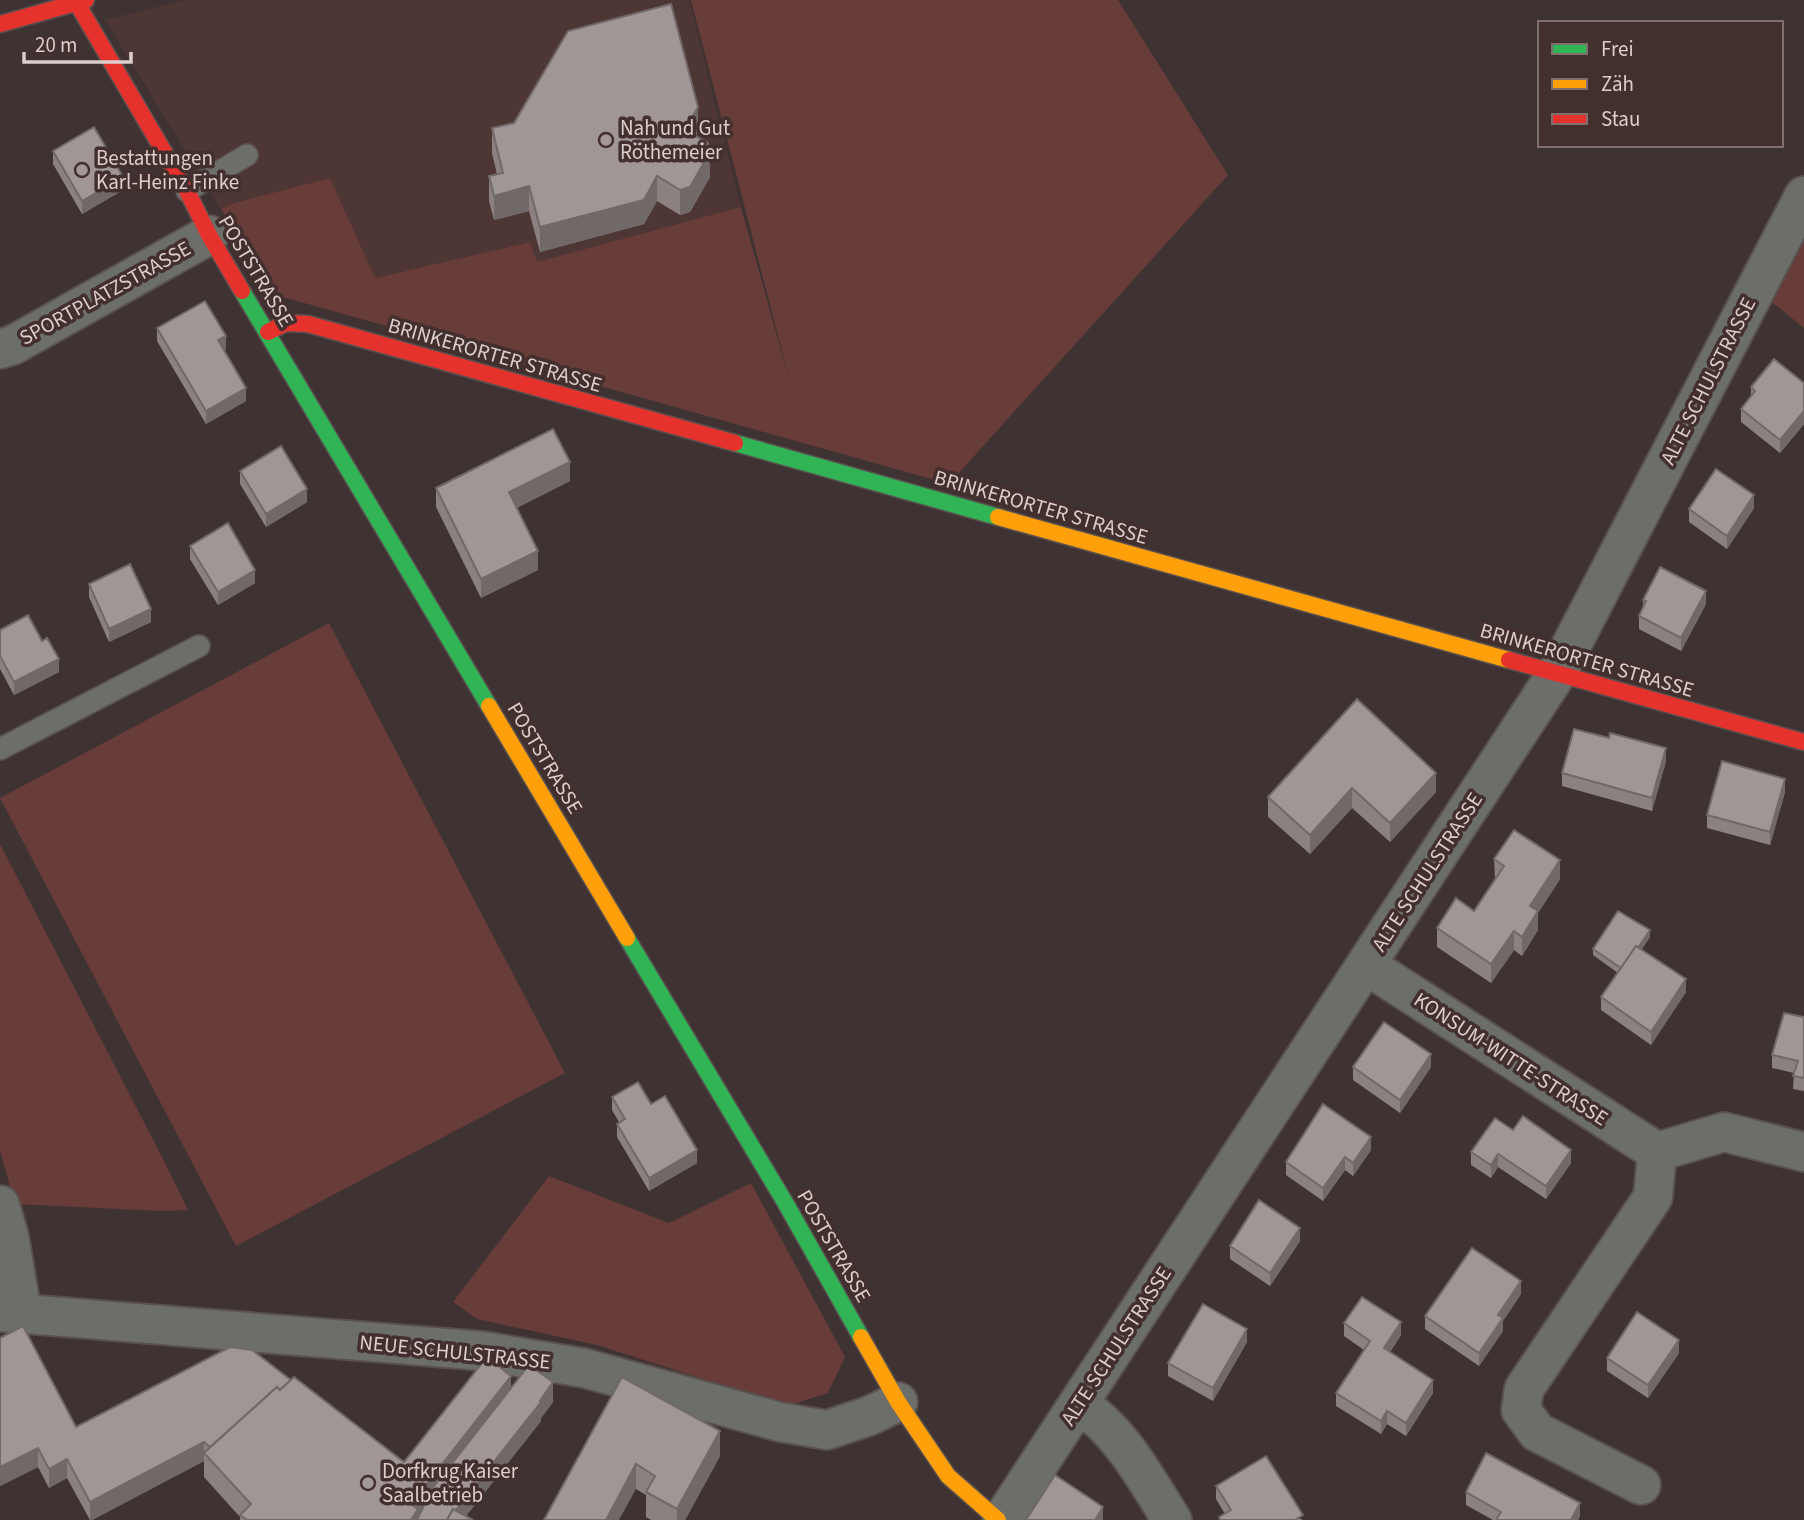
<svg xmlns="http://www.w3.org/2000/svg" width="1804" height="1520" font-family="'Source Sans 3',sans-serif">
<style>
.built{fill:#4e3635}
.green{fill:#673c39}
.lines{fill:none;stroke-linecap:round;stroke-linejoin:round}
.lane-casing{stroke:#59504f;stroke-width:24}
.street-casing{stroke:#59504f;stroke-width:42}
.fast-casing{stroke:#59504f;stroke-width:19}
.slow-casing{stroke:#59504f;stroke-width:19}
.jam-casing{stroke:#59504f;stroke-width:19}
.lane{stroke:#6c6e69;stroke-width:21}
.street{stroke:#6c6e69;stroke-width:38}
.fast{stroke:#30b455;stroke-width:16}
.slow{stroke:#ff9f0a;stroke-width:16}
.jam{stroke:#e5322d;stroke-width:16}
.wall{fill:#8a8180}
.shaded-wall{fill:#706968}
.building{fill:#a09695;stroke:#706968;stroke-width:2}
.poi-dot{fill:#a49897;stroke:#422f2e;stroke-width:2.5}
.labels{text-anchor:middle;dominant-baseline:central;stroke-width:7;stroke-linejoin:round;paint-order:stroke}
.poi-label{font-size:21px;fill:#dbcecd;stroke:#422f2e;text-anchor:start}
.street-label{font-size:21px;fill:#dbcecd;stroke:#422f2e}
</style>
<rect width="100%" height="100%" fill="#3e3332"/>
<path class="built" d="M184,0h505l52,207 -204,56 -7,-21 -156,36 -44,-100 -96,25 -13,6 -116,-189z"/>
<g class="green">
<path d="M691,0h427l110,175 -279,309 -677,-190 -51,-85 13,-6 96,-25 45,100 155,-36 7,20 204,-55 50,179z"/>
<path d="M1804,217v111l-41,-33z"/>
<path d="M329,623l236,450 -329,173 -236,-448z"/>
<path d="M0,844l162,313 26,53 -28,1 -145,-7 -15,-53z"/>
<path d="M549,1176l120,47 82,-40 94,174 -17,36 -41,13 -190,-61 -120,-26 -24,-17z"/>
</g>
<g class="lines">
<defs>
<g id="lane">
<path d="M187,191l60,-36"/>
<path d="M0,749l199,-103"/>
</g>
<g id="street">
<path d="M0,349l13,-4 196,-110"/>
<path d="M1366,965l291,187 67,-20 80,20"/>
<path d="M0,1205l9,31 13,77"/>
<path d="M0,1312l483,39 101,17 196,54 47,8 42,-14 29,-14"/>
<path d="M1079,1404c43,28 66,74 93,116"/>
<path d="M1641,1485l-104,-53 -16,-22 3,-21 129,-192 4,-45"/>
<path d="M1002,1520l555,-847 247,-477"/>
</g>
<g id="fast">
<path d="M242,291l247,415"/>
<path d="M735,443l263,74"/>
<path d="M627,938l159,266 75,133"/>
</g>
<g id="slow">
<path d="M998,517l511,143"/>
<path d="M489,706l138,232"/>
<path d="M861,1337l37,65 50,74 50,44"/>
</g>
<g id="jam">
<path d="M75,0l112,191 22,44 33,56"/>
<path d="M0,24l86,-24"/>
<path d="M268,332l18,-9 22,1 427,119"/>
<path d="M1509,660l295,82"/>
</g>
</defs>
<use href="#lane" class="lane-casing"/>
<use href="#street" class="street-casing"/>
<use href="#fast" class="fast-casing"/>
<use href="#slow" class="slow-casing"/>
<use href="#jam" class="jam-casing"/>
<use href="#lane" class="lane"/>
<use href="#street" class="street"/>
<use href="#fast" class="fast"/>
<use href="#slow" class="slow"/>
<use href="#jam" class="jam"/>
</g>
<g class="wall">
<path d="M492,128l206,4 -2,4 14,41 -20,35 -10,3 -23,-14 -13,23 -104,28 -11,-41 -35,9 -5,-19v-25l8,-2 -5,-21z"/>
<path d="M53,151l70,39 -41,24 -29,-50z"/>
<path d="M157,328l69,21 -2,1 22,51 -40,23 -49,-83z"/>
<path d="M1804,383v41l-24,29 -39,-31v-13l10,-12v-10z"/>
<path d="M240,471l67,31 -41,25 -26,-43z"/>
<path d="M570,481l-54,27 22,62 -57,28 -45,-91v-19z"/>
<path d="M1754,508l-27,41 -38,-27v-13z"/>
<path d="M190,546l65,37 -37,22 -28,-46z"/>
<path d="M89,584l62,38 -42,20 -20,-45z"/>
<path d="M1643,600l63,4 -25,47 -42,-22v-13l4,-10z"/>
<path d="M0,630l59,42 -45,23 -14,-26z"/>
<path d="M1357,699l79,93 -46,50 -38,-34 -42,46 -42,-37v-20z"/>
<path d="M1609,738l57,23 -14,50 -90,-25v-13z"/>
<path d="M1785,792l-15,53 -63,-17v-13z"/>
<path d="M1494,859l66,20 -22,34v17l-16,26 -8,-6 -23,33 -54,-36v-19l37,-17 21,-32z"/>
<path d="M1650,937l-9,13 45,42 -35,53 -50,-35v-13l17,-24 -25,-18v-6z"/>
<path d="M1804,1017v74l-11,-2 1,-16 -22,-5v-13z"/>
<path d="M1353,1067h78l-31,46 -47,-33z"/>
<path d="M612,1097l39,7 46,59 -48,28 -32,-54v-13l2,-2 -7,-12z"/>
<path d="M1513,1130l58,33 -25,36 -48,-32 -7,11 -20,-13v-13z"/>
<path d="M1371,1150l-18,26 -8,-6 -22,31 -37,-26v-13z"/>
<path d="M1300,1241l-30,45 -40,-27v-13z"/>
<path d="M1521,1294l-18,27v10l-24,35 -54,-37v-13z"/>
<path d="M1344,1323l57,12 -11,17 43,41 -27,43 -19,-12 -6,10 -45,-28v-13l28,-43 -20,-14z"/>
<path d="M0,1338l76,89 215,-47 113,82 107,-74 42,14 -12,16v3l-75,95 7,4h-233v-3l-36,-40v-16l-112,59h-2l-23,-42 -18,10 -11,-21 -38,19z"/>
<path d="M1247,1342l-34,59 -45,-25v-13z"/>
<path d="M1679,1353l-31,45 -41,-27v-13z"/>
<path d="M622,1377l98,79 -35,64h-34l-5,-3v-22l-10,-6z"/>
<path d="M1216,1486l87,34h-84v-3l6,-3 -9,-15z"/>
<path d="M1466,1492l114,24 -2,4h-85l-27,-15z"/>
</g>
<g class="shaded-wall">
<path d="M698,107v25l-13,23v-25z"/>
<path d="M710,152v25l-20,35 -10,3v-25z"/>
<path d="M657,176v25l-13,23 -104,28v-25z"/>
<path d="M123,177v13l-41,24v-13z"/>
<path d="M529,186v25l-35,9v-24z"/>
<path d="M226,336v13l-8,4v-13z"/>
<path d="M246,388v13l-40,23v-13z"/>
<path d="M1804,411v13l-24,29v-13z"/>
<path d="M570,462v19l-61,31v-20z"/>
<path d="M307,489v13l-41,25v-13z"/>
<path d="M1754,495v13l-27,41v-13z"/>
<path d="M538,551v19l-57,28v-19z"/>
<path d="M255,570v13l-37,22v-13z"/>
<path d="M1706,591v13l-25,47v-13z"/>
<path d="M151,609v13l-42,20v-13z"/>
<path d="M59,659v13l-45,23v-13z"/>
<path d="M1666,748v13l-14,50v-13z"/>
<path d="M1436,773v19l-46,50v-19z"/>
<path d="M1785,779v13l-15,53v-13z"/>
<path d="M1352,788v20l-42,46v-19z"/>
<path d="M1560,860v19l-22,34v17l-16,26v-19l8,-31z"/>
<path d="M1650,930v7l-26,40v-7z"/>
<path d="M1514,931v19l-23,33v-19z"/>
<path d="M1686,979v13l-35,53v-13z"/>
<path d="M1431,1054v13l-31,46v-13z"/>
<path d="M1371,1137v13l-18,26v-13z"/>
<path d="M697,1150v13l-48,28v-13z"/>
<path d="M1571,1150v13l-25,36v-13z"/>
<path d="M1498,1154v13l-7,11v-13z"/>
<path d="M1345,1157v13l-22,31v-13z"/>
<path d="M1300,1228v13l-30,45v-13z"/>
<path d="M1521,1281v13l-18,27v10l-24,35v-13l19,-38z"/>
<path d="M1401,1322v13l-17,26v-13z"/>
<path d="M1247,1329v13l-34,59v-13z"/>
<path d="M1679,1340v13l-31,45v-13z"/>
<path d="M511,1376v25l-93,119h-7v-16z"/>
<path d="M1433,1380v13l-27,43v-13z"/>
<path d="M553,1382v20l-12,16v3l-78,99 -10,-6z"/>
<path d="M1387,1411v13l-6,10v-13z"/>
<path d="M720,1431v25l-35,64h-8v-11z"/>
<path d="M204,1442v19l-112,59h-2v-18z"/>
<path d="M38,1448v19l-38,19v-19z"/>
<path d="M67,1459v19l-18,10v-19z"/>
<path d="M636,1464v25l-17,31h-13z"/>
<path d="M1580,1503v13l-2,4h-7z"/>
<path d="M1103,1507v13h-8z"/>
</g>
<g class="building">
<path d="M671,4l27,103 -13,23 23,13 2,9 -20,35 -10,3 -23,-14 -13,24 -104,27 -11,-41 -35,10 -5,-20 14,-3 -11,-45 22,-5 54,-92z"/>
<path d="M94,127l29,50 -41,24 -29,-50z"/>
<path d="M205,301l21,35 -8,4 28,48 -40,23 -49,-83z"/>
<path d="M1774,359l30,24v28l-24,29 -39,-31 14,-18 -4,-4z"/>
<path d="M553,429l17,33 -61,30 29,59 -57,28 -45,-91z"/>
<path d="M281,446l26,43 -41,25 -26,-43z"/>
<path d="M1716,469l38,26 -27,41 -38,-27z"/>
<path d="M228,523l27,47 -37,22 -28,-46z"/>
<path d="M130,564l21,45 -42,20 -20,-45z"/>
<path d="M1660,567l46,24 -25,47 -42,-22 7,-15 -3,-1z"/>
<path d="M28,615l14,26 5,-3 12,21 -45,23 -14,-26v-26z"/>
<path d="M1357,699l79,74 -46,50 -38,-35 -42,47 -42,-38z"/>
<path d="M1574,729l35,9 1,-5 56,15 -14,50 -90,-25z"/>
<path d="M1722,761l63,18 -15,53 -63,-17z"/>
<path d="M1514,830l46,30 -30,46 8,5 -16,26 -8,-6 -23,33 -54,-36 19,-30 18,13 30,-45 -10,-7z"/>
<path d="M1618,911l32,19 -12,18 -2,-2 -15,22 -28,-19z"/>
<path d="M1636,946l50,33 -35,53 -50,-35z"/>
<path d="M1784,1013l20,4v61l-11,-2 5,-15 -26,-6z"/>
<path d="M1384,1022l47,32 -31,46 -47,-33z"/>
<path d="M638,1082l13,22 14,-8 32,54 -48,28 -32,-54 8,-5 -13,-22z"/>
<path d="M1323,1104l48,33 -18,26 -8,-6 -22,31 -37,-26z"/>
<path d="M1523,1116l48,34 -25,36 -48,-32 -7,11 -20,-13 24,-34 18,12z"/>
<path d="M1259,1200l41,28 -30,45 -40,-27z"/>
<path d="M1472,1248l49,33 -23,34 5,3 -24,35 -54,-37z"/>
<path d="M1362,1297l39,25 -17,26 49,32 -27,43 -19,-12 -6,10 -45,-28 34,-52 -26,-18z"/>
<path d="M1203,1304l44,25 -34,59 -45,-25z"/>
<path d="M1637,1312l42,28 -31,45 -41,-27z"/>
<path d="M23,1326l53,101 154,-80 22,3 39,30 -11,10 -3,-3 -67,60 -6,-5 -114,60 -23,-43 -18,10 -11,-21 -38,19v-129z"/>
<path d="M487,1357l24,19 -100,128 7,5 -7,11h-164l-7,-5 11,-11 -47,-51 73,-66 3,3 14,-13 110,85z"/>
<path d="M529,1365l24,17 -13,19 1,1 -85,108 -3,-1 -6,11h-30l15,-31z"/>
<path d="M622,1377l98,54 -43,78 -31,-17 9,-16 -19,-12 -30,56h-62z"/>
<path d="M1486,1453l94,50 -9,17h-75l5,-8 -35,-20z"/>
<path d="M1266,1456l37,59 -8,5h-74l-2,-3 12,-7 -15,-24z"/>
<path d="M1055,1475l48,32 -8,13h-69z"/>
<path d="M453,1509l20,11h-26z"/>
</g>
<g class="poi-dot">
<circle cx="606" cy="140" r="7"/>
<circle cx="82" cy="170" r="7"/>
<circle cx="368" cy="1483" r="7"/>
</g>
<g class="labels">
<g class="poi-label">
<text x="620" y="128">Nah und Gut<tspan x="620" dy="24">Röthemeier</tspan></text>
<text x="96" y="158">Bestattungen<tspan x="96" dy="24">Karl-Heinz Finke</tspan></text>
<text x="382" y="1471">Dorfkrug Kaiser<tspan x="382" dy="24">Saalbetrieb</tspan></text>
</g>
<g class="street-label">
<text transform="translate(256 271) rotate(59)">POSTSTRASSE</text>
<text transform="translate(105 293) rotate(-29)">SPORTPLATZSTRASSE</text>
<text transform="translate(495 355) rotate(16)">BRINKERORTER STRASSE</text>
<text transform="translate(1708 381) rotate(-63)">ALTE SCHULSTRASSE</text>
<text transform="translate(1041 507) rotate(16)">BRINKERORTER STRASSE</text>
<text transform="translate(1587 660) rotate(16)">BRINKERORTER STRASSE</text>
<text transform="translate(545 758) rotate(59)">POSTSTRASSE</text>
<text transform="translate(1427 872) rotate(-57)">ALTE SCHULSTRASSE</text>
<text transform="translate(1511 1059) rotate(33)">KONSUM-WITTE-STRASSE</text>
<text transform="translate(834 1246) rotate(60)">POSTSTRASSE</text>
<text transform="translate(1116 1346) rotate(-57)">ALTE SCHULSTRASSE</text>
<text transform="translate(455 1352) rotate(6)">NEUE SCHULSTRASSE</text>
</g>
</g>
<rect x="1538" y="21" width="245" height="126" fill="#422f2e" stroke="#7f6f6e" stroke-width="2"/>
<rect x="1552" y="44" width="35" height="10" fill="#30b455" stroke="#7f6f6e" stroke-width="2"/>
<text x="1601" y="56" font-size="21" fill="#dbcecd">Frei</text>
<rect x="1552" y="79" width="35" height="10" fill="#ff9f0a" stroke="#7f6f6e" stroke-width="2"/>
<text x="1601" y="91" font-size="21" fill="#dbcecd">Zäh</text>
<rect x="1552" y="114" width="35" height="10" fill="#e5322d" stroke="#7f6f6e" stroke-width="2"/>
<text x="1601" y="126" font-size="21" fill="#dbcecd">Stau</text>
<path d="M24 52v10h107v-10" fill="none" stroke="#dbcecd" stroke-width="3.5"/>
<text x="35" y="52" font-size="21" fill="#dbcecd" stroke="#422f2e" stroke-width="5" paint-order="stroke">20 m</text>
</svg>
